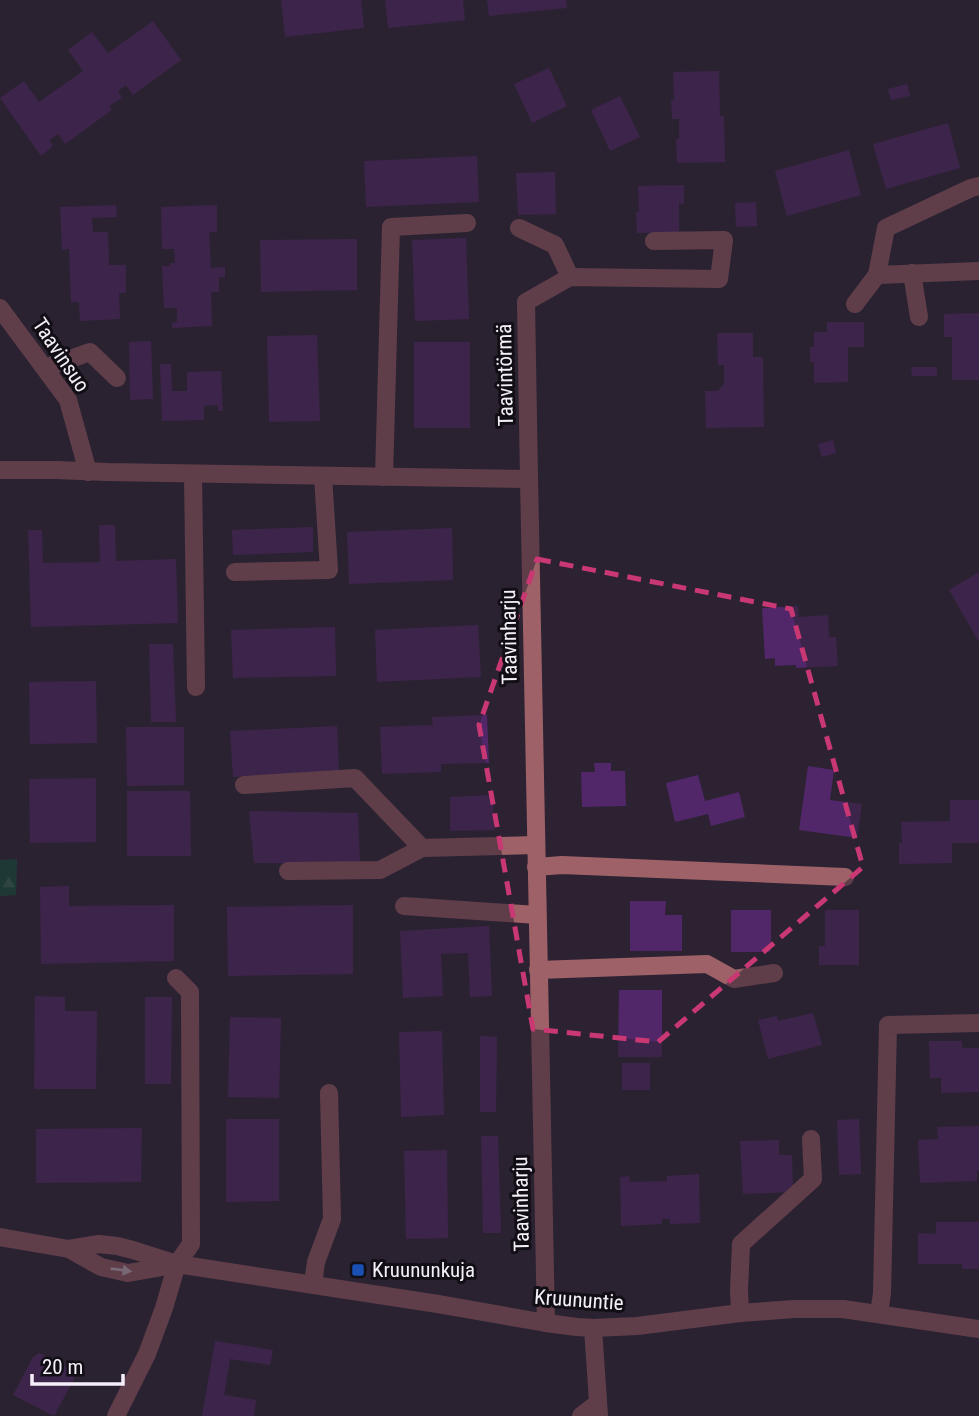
<svg xmlns="http://www.w3.org/2000/svg" width="979" height="1416" font-family="'Roboto Condensed',sans-serif">
<style>
.forest{fill:url(#forest-firs)}
.building{fill:#51276a}
.lines{fill:none;stroke-linecap:round;stroke-linejoin:round}
.minor{stroke:#9e6168;stroke-width:18}
.oneway{fill:#d7bdc7}
.marked{fill:none;stroke:#ca3873;stroke-width:5;stroke-dasharray:14 9;stroke-linejoin:round}
.transit-dot{fill:#1a4fb4;stroke:#120e15;stroke-width:2.5}
.labels{text-anchor:middle;dominant-baseline:central;stroke-width:6;stroke-linejoin:round;paint-order:stroke}
.street-label{font-size:21px;fill:#f5effa;stroke:#120e15}
.poi-label{font-size:21px;fill:#f5effa;stroke:#120e15;text-anchor:start}
</style>
<defs>
<pattern id="forest-firs" width="22" height="20" patternUnits="userSpaceOnUse" patternTransform="scale(1.75)"><rect width="22" height="20" fill="#0f563b"/><path d="M5 1l3.5 6h-7zM16 11l3.5 6h-7z" fill="#336f58"/></pattern>
</defs>
<rect width="100%" height="100%" fill="#2c2232"/>
<path class="forest" d="M17,859l-1,36 -16,1v-36z"/>
<g class="building">
<path d="M281,0h80l3,28 -79,9z"/>
<path d="M385,0h78l2,20 -77,8z"/>
<path d="M487,0h79l1,8 -78,8z"/>
<path d="M153,21l28,39 -48,35 -7,-10 -8,6 4,7 -13,8 3,4 -47,34 -7,-10 -9,6 4,6 -12,10 -41,-58 24,-17 15,21 44,-31 -15,-21 24,-18 16,21z"/>
<path d="M549,68l18,38 -35,17 -18,-39z"/>
<path d="M719,71l1,45h4l1,46 -48,1 -1,-24h3v-20h-7l-1,-20 3,1 -1,-28z"/>
<path d="M907,84l3,12 -19,4 -3,-11z"/>
<path d="M620,96l20,41 -30,14 -19,-41z"/>
<path d="M948,123l12,45 -74,21 -13,-45z"/>
<path d="M849,150l12,45 -74,21 -12,-45z"/>
<path d="M477,156l2,46 -113,5 -2,-46z"/>
<path d="M555,172l1,42 -38,1 -2,-42z"/>
<path d="M684,185v19l-5,-1v29l-42,1 -1,-21 3,-1 -1,-25z"/>
<path d="M756,202l1,24 -21,1 -1,-24z"/>
<path d="M116,205l1,12 -25,1 1,14h15l1,33h17v28h-7l1,26 -40,2 -1,-19h-8l-2,-53 -7,1 -2,-43z"/>
<path d="M217,205v27h-8l2,36 14,-1v10h-6v15h-8l1,34 -40,2v-5l5,-1v-14h-13l-2,-42h8v-3h5l-1,-14h-12l-1,-42z"/>
<path d="M466,238l3,81 -54,2 -3,-81z"/>
<path d="M357,239v51l-96,2 -1,-52z"/>
<path d="M979,313v67h-27v-43h-8v-23z"/>
<path d="M827,322h37v25h-16v35l-34,1v-21h-4v-15h4v-15h13z"/>
<path d="M717,333h36v24h10l1,70 -58,1 -1,-37h13l6,-7v-19h-6z"/>
<path d="M317,335l3,86 -51,1 -2,-86z"/>
<path d="M151,341l2,58 -23,1 -1,-58z"/>
<rect x="414" y="342" width="56" height="86"/>
<path d="M160,364h11l1,27h15v-19l34,-1 2,40h-5v-6l-14,1v14l-42,1z"/>
<path d="M911,367h26v9h-25z"/>
<path d="M833,440l3,13 -14,4 -4,-13z"/>
<path d="M99,525h16l1,36 60,-2 2,64 -147,4 -3,-97h14l1,33 57,-1z"/>
<path d="M313,527v25l-80,3 -1,-25z"/>
<path d="M452,528l1,52 -104,4 -2,-52z"/>
<path d="M979,572v70l-30,-52z"/>
<path d="M798,606l1,11 29,-2 1,22h7l2,29 -42,2v-3l-21,1v-8l-10,1 -3,-51z"/>
<path d="M478,625l3,52 -104,5 -2,-52z"/>
<path d="M335,627l1,49 -103,2 -2,-48z"/>
<path d="M149,644h24l3,78h-25z"/>
<path d="M96,681l1,62 -67,1 -1,-62z"/>
<path d="M487,715l2,48 -48,1v8l-59,2 -2,-47 53,-2 -1,-8z"/>
<path d="M337,726l2,45 -106,6 -3,-46z"/>
<path d="M126,727h58v58l-57,1z"/>
<path d="M594,763h17v8h14l1,35 -44,1 -1,-35h14z"/>
<path d="M808,766l26,4 -4,30 32,4 -5,34 -58,-8z"/>
<path d="M698,775l7,26 34,-9 6,25 -34,9 -3,-12 -33,8 -9,-39z"/>
<path d="M96,778v64l-66,1 -1,-64z"/>
<path d="M127,791h63l1,65h-64z"/>
<path d="M493,795l1,35 -44,1v-34z"/>
<path d="M950,800h29v43h-27v20l-53,1v-21h3l-1,-21 49,-1z"/>
<path d="M249,811l109,2 2,51 -106,-1z"/>
<path d="M69,886v20l105,-1v56l-133,3 -1,-77z"/>
<path d="M630,901h36l-1,14h17v36h-52z"/>
<path d="M353,905v69l-125,2 -1,-69z"/>
<rect x="731" y="910" width="40" height="42"/>
<path d="M825,910h34v55h-40v-19h6z"/>
<path d="M489,926l3,70 -22,1 -2,-44 -27,1 2,42 -40,2 -3,-67z"/>
<path d="M619,990h43v67h-44z"/>
<path d="M35,996l30,1v14h32l-1,78h-62z"/>
<path d="M145,997h27l-1,87h-26z"/>
<path d="M813,1013l9,32 -54,14 -10,-39 19,-4 1,5z"/>
<path d="M230,1017l51,1 -2,80 -51,-1z"/>
<path d="M442,1031l2,84 -43,2 -2,-85z"/>
<path d="M480,1036l17,1 -1,75h-16z"/>
<path d="M929,1041h33v7h17v44l-38,1v-15h-11z"/>
<rect x="622" y="1063" width="28" height="27"/>
<path d="M226,1119h53v82l-53,1z"/>
<path d="M859,1119l2,55 -22,1 -2,-55z"/>
<path d="M979,1126v44l-2,1v10l-57,2 -2,-43 20,-1 -1,-12z"/>
<path d="M142,1128l-1,54 -105,1v-54z"/>
<path d="M481,1136h17l3,97h-18z"/>
<path d="M779,1140v15h13l1,37 -50,2 -3,-53z"/>
<path d="M447,1150l1,88 -42,1 -2,-88z"/>
<path d="M699,1174l1,49 -30,1v-5h-8v5l-41,2 -1,-49 9,-1 1,6 37,-1v-5z"/>
<path d="M936,1222h43v47h-17v-5h-44v-31l18,1z"/>
<path d="M215,1341l58,9 -3,15 -40,-6 -6,36 32,5 -2,16h-52z"/>
<path d="M39,1353l13,6 -1,6 8,5 5,-4 11,6 -1,7 -20,37 -41,-21 20,-38z"/>
</g>
<g class="lines">
<g class="minor">
<path d="M519,228l36,17 15,32"/>
<path d="M912,273l7,44"/>
<path d="M877,275l102,-4"/>
<path d="M855,304l22,-29 9,-47 85,-40 8,-2"/>
<path d="M0,308l68,92 20,72"/>
<path d="M45,368l45,-16 27,26"/>
<path d="M0,470h56l51,2 422,7 17,844"/>
<path d="M193,474l3,213"/>
<path d="M384,477l7,-250 76,-4"/>
<path d="M529,479l-3,-177 44,-25 149,2 5,-39 -70,1"/>
<path d="M235,572l94,-2 -6,-94"/>
<path d="M244,785l111,-7 67,70 114,-3"/>
<path d="M536,867l26,-2 283,12"/>
<path d="M288,871l92,-1 42,-22"/>
<path d="M404,906l133,9"/>
<path d="M538,970l169,-6 27,15 40,-6"/>
<path d="M0,1237l69,12 30,-5 18,2 16,4 44,14 261,40 108,19 31,4 16,1 44,-2 103,-13 54,-4h49l136,20"/>
<path d="M69,1249l32,18 27,6 46,-8"/>
<path d="M313,1284l3,-22 16,-43 -3,-126"/>
<path d="M740,1313l-1,-23 2,-46 72,-65 -2,-40"/>
<path d="M879,1314l3,-21 6,-268 91,-2"/>
<path d="M593,1328l6,88"/>
<path d="M116,1416l31,-62 17,-46 13,-44 14,-20 -1,-252 -14,-14"/>
<path d="M581,1416l17,-13"/>
</g>
</g>
<defs><path id="oneway-solid" d="M-6-.8H1V-3.2L6.5 0L1 3.2V.8H-6Z" transform="scale(1.75)"/></defs>
<use class="oneway" href="#oneway-solid" transform="translate(121 1270) rotate(7)"/>
<path d="M0 0H979V1416H0ZM537,559l254,50 72,258 -205,175 -125,-13 -54,-304z" fill="#2c2232" fill-opacity=".55" fill-rule="evenodd"/>
<path class="marked" d="M537,559l254,50 72,258 -205,175 -125,-13 -54,-304z"/>
<rect class="transit-dot" x="351" y="1263" width="14" height="14" rx="3.5"/>
<g class="labels">
<g class="street-label">
<text transform="translate(61 355) rotate(56)">Taavinsuo</text>
<text transform="translate(505 375) rotate(-91)">Taavintörmä</text>
<text transform="translate(509 637) rotate(-91)">Taavinharju</text>
<text transform="translate(521 1204) rotate(-91)">Taavinharju</text>
<text transform="translate(579 1300) rotate(4)">Kruununtie</text>
</g>
<g class="poi-label">
<text x="372" y="1270">Kruununkuja</text>
</g>
</g>
<path d="M32 1374v10h91v-10" fill="none" stroke="#f5effa" stroke-width="3.5"/>
<text x="42" y="1374" font-size="21" fill="#f5effa" stroke="#120e15" stroke-width="5" paint-order="stroke">20 m</text>
</svg>
